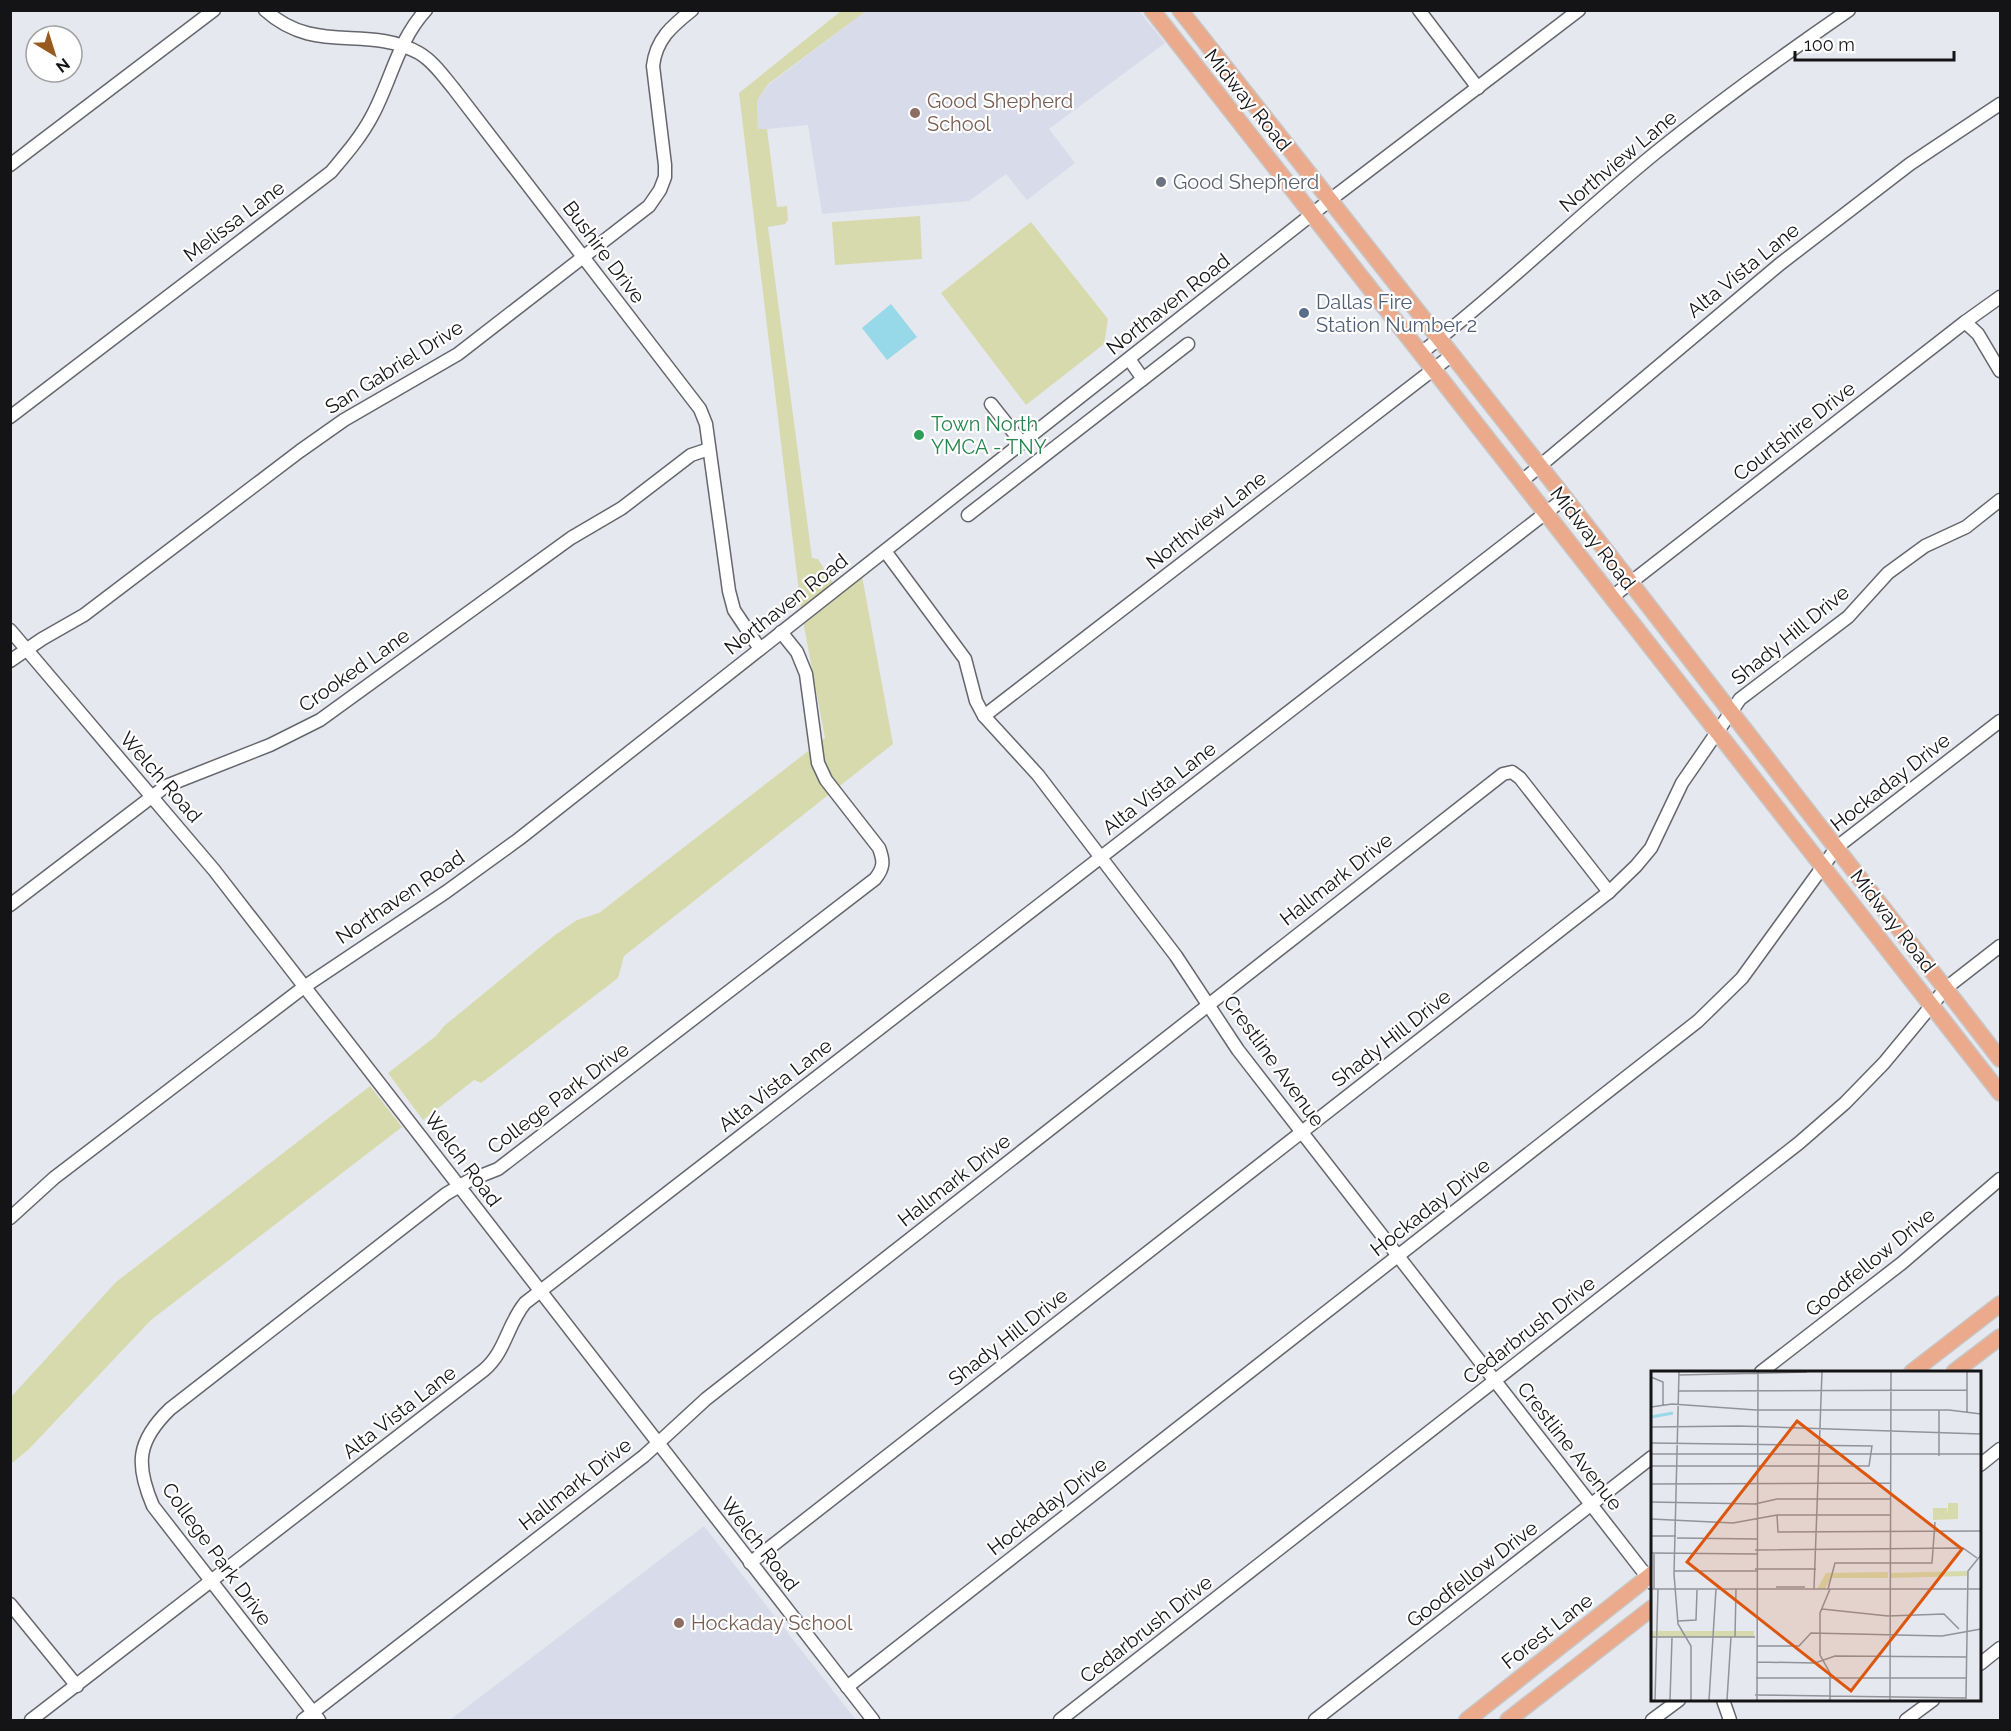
<svg xmlns="http://www.w3.org/2000/svg" width="2011" height="1731" font-family="Raleway,sans-serif">
<style>
.built{fill:#d8dbe9}
.green{fill:#d7daad}
.water{fill:#97d9e8}
.lines{fill:none;stroke-linecap:round;stroke-linejoin:round}
.minor-casing{stroke:#66676e;stroke-width:15}
.major-casing{stroke:#c7c7c7;stroke-width:18}
.minor{stroke:#fff;stroke-width:12}
.major{stroke:#ebaa8b;stroke-width:15}
.education-dot{fill:#8d6e63;stroke:#fff;stroke-width:2}
.worship-dot{fill:#6b7280;stroke:#fff;stroke-width:2}
.service-dot{fill:#5c6f8a;stroke:#fff;stroke-width:2}
.leisure-dot{fill:#2e9e5b;stroke:#fff;stroke-width:2}
.labels{text-anchor:middle;dominant-baseline:central;stroke-width:4.5;stroke-linejoin:round;paint-order:stroke}
.street-label{font-size:20px;fill:#141417;stroke:#fff}
.education-label{font-size:20px;fill:#785e54;stroke:#fff;text-anchor:start}
.worship-label{font-size:20px;fill:#5b616d;stroke:#fff;text-anchor:start}
.service-label{font-size:20px;fill:#4e5e75;stroke:#fff;text-anchor:start}
.leisure-label{font-size:20px;fill:#27864d;stroke:#fff;text-anchor:start}
.inset-river{fill:none;stroke:#97d9e8;stroke-width:3}
.inset-road{fill:none;stroke:#929399;stroke-width:1.5}
.view{fill:#dd560d;fill-opacity:0.15;stroke:#dd560d;stroke-width:3}
.inset-edge{fill:none;stroke:#141417;stroke-width:3}
</style>
<rect width="100%" height="100%" fill="#e6e8ef"/>
<g class="built">
<path d="M866,11h273l26,32 -116,86 26,34 -48,37 -21,-26 -37,27 -147,13 -14,-89 -50,5 -1,-29 11,-16z"/>
<path d="M704,1526l152,194h-406z"/>
</g>
<g class="green">
<path d="M841,11h25l-98,73 -11,17 1,28h9l10,78 10,-1 1,14 -3,4 -17,3 44,331 6,1 15,24 -32,26 -62,-516z"/>
<path d="M920,216l2,43 -87,6 -3,-43z"/>
<path d="M1031,222l77,97 -4,25 -78,61 -85,-112z"/>
<path d="M862,576l31,168 -269,212 -6,22 -125,96 -12,9 -7,-3 -51,40 -35,-47 48,-37 8,-10 111,-91 22,-15 22,-7 226,-175 -22,-117z"/>
<path d="M370,1086l32,41 -251,193 -122,129 -18,15v-67l105,-115z"/>
</g>
<path class="water" d="M891,304l26,33 -30,23 -25,-32z"/>
<g class="lines">
<defs>
<g id="minor">
<path d="M265,10c51,46 101,14 154,43 14,8 25,24 35,36l246,320 6,15 23,167 5,19 26,39"/>
<path d="M1419,10l59,78"/>
<path d="M10,165l204,-155"/>
<path d="M1965,322l13,12 22,37"/>
<path d="M1421,353c81,-63 154,-134 233,-199 63,-51 128,-98 195,-144"/>
<path d="M1129,359l14,20"/>
<path d="M991,404l31,39"/>
<path d="M10,417l321,-245c15,-18 30,-35 41,-56 19,-35 26,-76 54,-106"/>
<path d="M1522,481l258,-217 130,-100 90,-60"/>
<path d="M968,515l220,-171"/>
<path d="M885,551l80,108 11,42 8,15 54,59 138,181 62,94 414,533"/>
<path d="M1612,597l353,-275 35,-25"/>
<path d="M10,630l204,240 659,850"/>
<path d="M10,661l32,-22 42,-24 216,-164 44,-31 114,-66 191,-148 11,-16 5,-13v-12l-12,-99c3,-27 19,-40 39,-56"/>
<path d="M984,716l468,-361"/>
<path d="M10,905l156,-119 104,-41 50,-25 251,-182 51,-30 69,-53 18,-6"/>
<path d="M10,1218l44,-40 250,-191 142,-95 73,-53 811,-639 249,-190"/>
<path d="M1761,1372l141,-109 98,-84"/>
<path d="M1980,1465l20,-16"/>
<path d="M750,1563l859,-671 27,-26 15,-18 31,-65 58,-84 108,-82 40,-44 37,-27 41,-19 34,-27"/>
<path d="M10,1604l67,82"/>
<path d="M1980,1664l20,-16"/>
<path d="M847,1687l851,-666 44,-43 95,-131 163,-126"/>
<path d="M1723,1700l7,20"/>
<path d="M31,1720l453,-350c22,-19 23,-45 41,-67l1040,-805"/>
<path d="M303,1720l341,-264 62,-57 797,-625 9,-2 8,6 89,114"/>
<path d="M319,1720l-166,-214c-18,-42 -16,-65 17,-97l276,-215 24,-14 28,-11 377,-290c9,-11 9,-18 4,-31l-53,-68 -8,-17 -12,-89 -9,-22 -16,-20"/>
<path d="M1060,1720l739,-577 46,-40 39,-40 62,-75 54,-42"/>
<path d="M1315,1720l337,-263"/>
<path d="M1652,1720l27,-20"/>
<path d="M1906,1720l27,-20"/>
</g>
<g id="major">
<path d="M1152,10l848,1083"/>
<path d="M1180,10l385,488 435,561"/>
<path d="M1912,1372l88,-68"/>
<path d="M1954,1372l46,-35"/>
<path d="M1467,1720l185,-146"/>
<path d="M1508,1720l144,-112"/>
</g>
</defs>
<use href="#minor" class="minor-casing"/>
<use href="#major" class="major-casing"/>
<use href="#minor" class="minor"/>
<use href="#major" class="major"/>
</g>
<g class="education-dot">
<circle cx="915" cy="113" r="6"/>
<circle cx="679" cy="1623" r="6"/>
</g>
<circle class="worship-dot" cx="1161" cy="182" r="6"/>
<circle class="service-dot" cx="1304" cy="313" r="6"/>
<circle class="leisure-dot" cx="919" cy="435" r="6"/>
<g class="labels">
<g class="street-label">
<text transform="translate(1248 100) rotate(51)">Midway Road</text>
<text transform="translate(1618 161) rotate(-40)">Northview Lane</text>
<text transform="translate(234 221) rotate(-37)">Melissa Lane</text>
<text transform="translate(604 252) rotate(53)">Bushire Drive</text>
<text transform="translate(1743 270) rotate(-39)">Alta Vista Lane</text>
<text transform="translate(1168 304) rotate(-38)">Northaven Road</text>
<text transform="translate(394 367) rotate(-32)">San Gabriel Drive</text>
<text transform="translate(1794 431) rotate(-38)">Courtshire Drive</text>
<text transform="translate(1206 520) rotate(-38)">Northview Lane</text>
<text transform="translate(1593 538) rotate(52)">Midway Road</text>
<text transform="translate(786 604) rotate(-38)">Northaven Road</text>
<text transform="translate(1790 635) rotate(-39)">Shady Hill Drive</text>
<text transform="translate(354 670) rotate(-35)">Crooked Lane</text>
<text transform="translate(161 777) rotate(49)">Welch Road</text>
<text transform="translate(1890 782) rotate(-38)">Hockaday Drive</text>
<text transform="translate(1159 788) rotate(-38)">Alta Vista Lane</text>
<text transform="translate(1336 879) rotate(-38)">Hallmark Drive</text>
<text transform="translate(400 897) rotate(-34)">Northaven Road</text>
<text transform="translate(1893 921) rotate(52)">Midway Road</text>
<text transform="translate(1391 1038) rotate(-38)">Shady Hill Drive</text>
<text transform="translate(1274 1061) rotate(54)">Crestline Avenue</text>
<text transform="translate(775 1085) rotate(-38)">Alta Vista Lane</text>
<text transform="translate(558 1098) rotate(-37)">College Park Drive</text>
<text transform="translate(463 1159) rotate(53)">Welch Road</text>
<text transform="translate(954 1180) rotate(-38)">Hallmark Drive</text>
<text transform="translate(1430 1207) rotate(-38)">Hockaday Drive</text>
<text transform="translate(1870 1262) rotate(-39)">Goodfellow Drive</text>
<text transform="translate(1529 1330) rotate(-38)">Cedarbrush Drive</text>
<text transform="translate(1008 1337) rotate(-38)">Shady Hill Drive</text>
<text transform="translate(399 1412) rotate(-38)">Alta Vista Lane</text>
<text transform="translate(1570 1446) rotate(52)">Crestline Avenue</text>
<text transform="translate(575 1484) rotate(-38)">Hallmark Drive</text>
<text transform="translate(1047 1506) rotate(-38)">Hockaday Drive</text>
<text transform="translate(760 1544) rotate(52)">Welch Road</text>
<text transform="translate(217 1554) rotate(54)">College Park Drive</text>
<text transform="translate(1472 1574) rotate(-38)">Goodfellow Drive</text>
<text transform="translate(1146 1629) rotate(-38)">Cedarbrush Drive</text>
<text transform="translate(1547 1631) rotate(-38)">Forest Lane</text>
</g>
<g class="education-label">
<text x="927" y="101">Good Shepherd<tspan x="927" dy="23">School</tspan></text>
<text x="691" y="1623">Hockaday School</text>
</g>
<g class="worship-label">
<text x="1173" y="182">Good Shepherd</text>
</g>
<g class="service-label">
<text x="1316" y="302">Dallas Fire<tspan x="1316" dy="23">Station Number 2</tspan></text>
</g>
<g class="leisure-label">
<text x="931" y="424">Town North<tspan x="931" dy="23">YMCA - TNY</tspan></text>
</g>
</g>
<g transform="translate(1651 1371)">
<rect width="330" height="330" fill="#e6e8ef"/>
<path d="M297,132h10v16l-25,1v-12h14l1,6zM316,200v5l-77,2v-5zM237,201v6h-57l-6,11h-8l9,-16zM0,260h103v6h-103z" fill="#d7daad"/>
<path class="inset-river" d="M0,46l22,-4"/>
<path class="inset-road" d="M28,1l-5,202 4,50 13,22v54M28,4l128,-3M0,6l12,5v24M28,20l288,-1M0,36l21,-3 84,6h193l32,4M316,42v-41M0,56l88,-1 242,8M0,72l221,3 -3,20h-218M0,83h330M288,85v-46M0,113l239,-1M0,131l104,2 22,-5h113M126,144l1,17 203,-1M0,148l82,4 44,-8h113M0,165h25M26,167l80,1M104,179l208,-2 14,10M0,182l106,1M104,198h61M23,200h83M125,216h29M0,218h330M3,218v-36M163,218l8,-217M177,218l7,-26h97l3,-41M171,238l66,7 56,-2 15,15M27,250l18,-1 1,-30M0,266h104M84,266l1,-48M106,275h42l12,-13 131,3 39,-7M106,291l58,1 20,-7 132,1M105,307h210M104,324l211,3M315,328l2,-128 13,-16M4,329l3,-111M19,329l2,-62M58,329l7,-111M76,329l4,-63M106,329l1,-328M179,329v-27l-10,-18v-42l10,-24M239,329l1,-328"/>
<path class="view" d="M146,50l165,128 -111,142 -164,-129z"/>
<rect width="330" height="330" class="inset-edge"/>
</g>
<rect width="2011" height="1731" fill="none" stroke="#141417" stroke-width="24"/>
<g transform="translate(54 54) rotate(142)"><circle r="28" fill="#ffffff" stroke="#a1a1a2" stroke-width="1.5"/>
<path d="M0-4.5L10 22L0 15L-10 22Z" fill="#985b1d"/>
<text y="-9" font-size="16" font-weight="bold" text-anchor="middle" fill="#141417">N</text>
</g>
<path d="M1795 51v9h159v-9" fill="none" stroke="#141417" stroke-width="3"/>
<text x="1804" y="51" font-size="18" fill="#141417" stroke="#ffffff" stroke-width="4.5" paint-order="stroke">100 m</text>
</svg>
